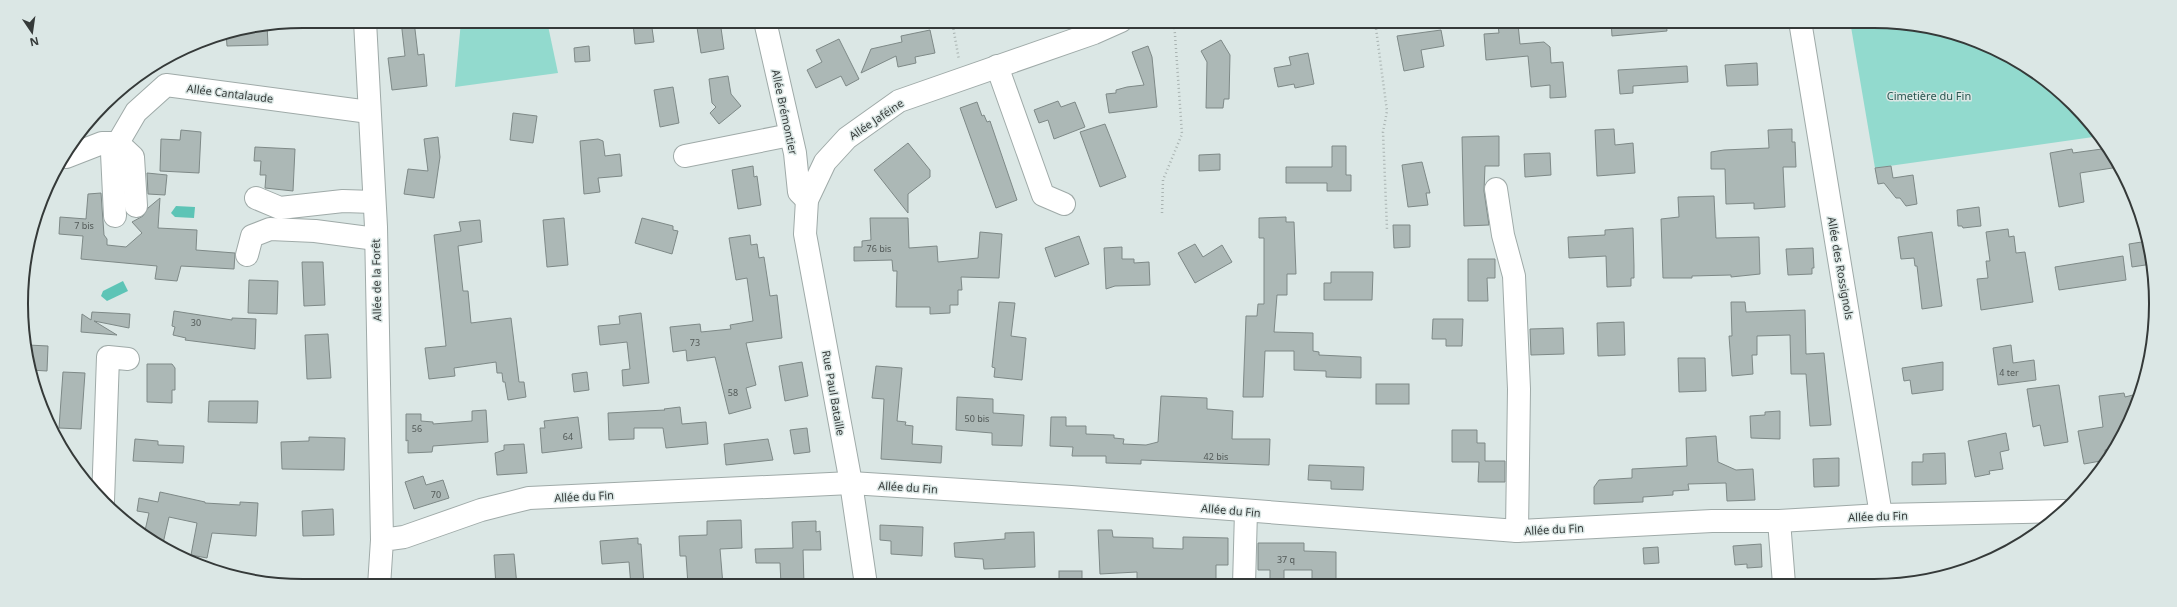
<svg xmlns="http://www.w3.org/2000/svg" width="2177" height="607" font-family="'Noto Sans',sans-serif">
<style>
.green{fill:#92dace}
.water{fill:#5dc4b6}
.building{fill:#acb8b6;stroke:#7e8987}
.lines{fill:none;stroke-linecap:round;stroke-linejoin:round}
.minor-casing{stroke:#9faaa8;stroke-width:24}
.path{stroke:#a9b3b1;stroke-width:2.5;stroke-dasharray:1 3;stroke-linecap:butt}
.minor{stroke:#fff;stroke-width:22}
.labels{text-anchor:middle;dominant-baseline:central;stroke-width:3;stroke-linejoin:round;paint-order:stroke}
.number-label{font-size:9px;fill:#535a58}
.street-label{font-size:11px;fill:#353a39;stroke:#dbe7e5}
.park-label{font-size:11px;fill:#2a5751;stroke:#dbe7e5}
.rim{fill:none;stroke:#353a39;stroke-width:2}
</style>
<rect width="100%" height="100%" fill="#dbe7e5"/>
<g class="green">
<path d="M461,21h86l11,52 -103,14z"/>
<path d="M1850,21c87,0 159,21 223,82 10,10 18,22 27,33l-225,32z"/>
</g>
<g class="water">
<path d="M176,206l19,1 -1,11 -19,-1 -4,-4z"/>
<path d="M123,281l5,10 -21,10 -6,-5 2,-5z"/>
</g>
<g class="building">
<path d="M401,21h13l4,34 6,-1 3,32 -35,4 -4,-32 17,-2z"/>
<path d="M651,21l3,21 -19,2 -2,-21z"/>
<path d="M696,21h24l4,28 -23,4z"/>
<path d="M1611,21h55l1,10 -55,5z"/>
<path d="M1518,24l2,20 24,-2 6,5 1,16 12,-1 3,35 -16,1v-13l-19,2 -3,-31 -42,4 -2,-26 15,-1 -1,-7z"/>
<path d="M267,25l1,20 -41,1 -1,-13 23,-7z"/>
<path d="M930,30l5,23 -20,4 1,6 -18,4 -2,-11 -35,17 10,-24 31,-7 -1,-6z"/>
<path d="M1441,30l3,16 -23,4 3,17 -20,4 -7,-35z"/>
<path d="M839,39l20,40 -13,7 -5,-10 -25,12 -9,-18 15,-8 -6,-12z"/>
<path d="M1221,40l9,15 -1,44h-5l-1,9h-17l1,-46 -6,-11z"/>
<path d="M589,46l1,15 -15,1 -1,-14z"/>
<path d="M1148,46l4,11 5,50 -48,6 -3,-19 10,-1v-3l11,-3 17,-2 -12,-33z"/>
<path d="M1308,53l6,31 -19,4 -1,-4 -16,3 -4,-19 17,-3 -2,-8z"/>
<path d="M1757,63l1,22 -31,1 -2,-21z"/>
<path d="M1687,66l1,16 -55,4v7l-13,1 -2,-24z"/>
<path d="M728,76l3,18 10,12 -22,18 -9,-11 6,-6 -4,-4 -3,-24z"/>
<path d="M673,87l6,36 -19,4 -6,-37z"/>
<path d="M1058,101l3,6 14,-5 10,25 -31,12 -6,-19 -9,3 -5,-13z"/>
<path d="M977,102l5,14 2,-1 3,7 3,-1 27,79 -21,8 -36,-100z"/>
<path d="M513,113l24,3 -4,27 -23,-3z"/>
<path d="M1105,124l21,53 -26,10 -20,-55z"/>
<path d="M1614,129l1,16 18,-2 2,30 -38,3 -2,-46z"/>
<path d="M1792,129v13h3l1,25h-13l2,40 -31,2v-6l-28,1 -1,-35h-14v-17l13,-2 45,-2 -1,-18z"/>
<path d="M181,130l20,2 -2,41 -39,-2 1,-32 19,1z"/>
<path d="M1499,136v30h-14l-1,25 5,34 -25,1 -2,-89z"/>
<path d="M438,137l2,20 -6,41 -30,-4 4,-25 20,2 -4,-32z"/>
<path d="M598,139l5,2 2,15 15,-2 2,22 -24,2 2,14 -16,2 -4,-53z"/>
<path d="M908,143l22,27v7l-22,17v19l-34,-43z"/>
<path d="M1332,146h14v29h5v16h-24v-8h-41v-16h46z"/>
<path d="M255,147l40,2 -2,42 -28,-3 1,-13h-6l1,-14h-7z"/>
<path d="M2109,148l10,19 -39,6 4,29 -25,5 -9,-54 22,-4 1,4z"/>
<path d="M1550,153l1,22 -26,2 -1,-23z"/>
<path d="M1220,154v16l-21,1v-16z"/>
<path d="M1422,162l8,31h-4l2,12 -20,2 -6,-42z"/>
<path d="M753,166l1,11 3,-1 4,29 -23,4 -6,-39z"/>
<path d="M1891,166l2,12 20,-3 4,29 -11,2 -6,-8h-4l-12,-15 -6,1 -3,-16z"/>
<path d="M147,173l20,2 -2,20 -17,-1z"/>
<path d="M101,193l3,42 3,4v6l19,2 16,-14 -10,-11 11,-6 5,-8 12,-10 -2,30 39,2 -1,20 39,3 -1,16 -53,-3 -4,15 -22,-2 2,-13 -76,-7 2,-23 -24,-2 1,-17 26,2 2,-25z"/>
<path d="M1714,196l2,42 43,-1 1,37 -29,3v-2l-39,1v2h-29l-2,-59 18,-2 -1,-20z"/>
<path d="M1979,207l2,19 -18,2 -1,-2h-4l-1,-16z"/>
<path d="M1286,217v5h8l2,52h-9v21h-10l-3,37 39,1v18l6,1v3l42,2v21l-35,-1v-6l-32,-1v-19h-29l-2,46h-20l3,-81h11l1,-12h6v-66h-5v-20z"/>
<path d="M564,218l4,47 -21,2 -4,-47z"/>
<path d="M642,218l31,8v4l5,1 -6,23 -37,-11z"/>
<path d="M870,218h38l1,30 28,-2 1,16 40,-4 2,-26 22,2 -3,44 -38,-1 1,13h-4v15h-8v8l-20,1v-7h-34l1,-36h-4l-1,-11 -38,1v-14h8v-6l9,-1z"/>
<path d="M480,220l2,22 -24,4 5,45h5l3,32 40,-5 8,64h5l2,15 -18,3 -3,-18h-2l-1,-9h-5l-1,-11 -42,6 1,8 -26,3 -4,-31 21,-2 -12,-111 27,-4 -2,-9z"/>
<path d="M1393,225h17v22l-16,1z"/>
<path d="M1633,228l1,38v12h-3v8l-24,1 -1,-31 -37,2 -1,-21 37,-2v-5z"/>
<path d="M2008,229l1,8 5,-1 2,17 9,-1 8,50 -52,8 -4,-31 11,-1 -2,-17h4l-4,-29z"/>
<path d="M1932,232l10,74 -20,3 -5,-43h-2l-1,-8 -13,1 -3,-22z"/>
<path d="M750,235l1,10 6,-1 2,14 5,-1 6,39 7,-1 5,43 -36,5 10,42 -10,3 5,20 -22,6 -14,-57 -28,4 -1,-11 -13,2 -3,-25 30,-3 1,8 30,-3 -1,-4 23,-4 -6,-43 -11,2 -7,-42z"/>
<path d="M1079,236l10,28 -34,13 -10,-29z"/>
<path d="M2148,241l4,23 -20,3 -3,-23z"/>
<path d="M1195,244l8,13 19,-12 10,17 -37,21 -17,-30z"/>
<path d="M1122,247v12h12v4l15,-1 1,23 -35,1 -9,3 -2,-41z"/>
<path d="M1813,248l1,20h-2v6l-24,1 -2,-26z"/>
<path d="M2123,256l3,24 -67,10 -4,-23z"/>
<path d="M1468,259h27v19h-8l1,23h-20z"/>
<path d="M302,262h21l2,43 -21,1z"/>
<path d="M1331,272h42l-1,28h-48v-17h7z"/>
<path d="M249,280l29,1 -1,33 -29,-1z"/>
<path d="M999,302l16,1 -4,33 15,2 -4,42 -28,-3 1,-9 -3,-1z"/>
<path d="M1731,302h14l1,10 59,-2 1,44 18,-1 7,72 -21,1 -4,-52h-15l-1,-39 -33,1v19h-5l1,19 -21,2 -3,-40h3z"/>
<path d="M174,311l58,9v-2l24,1 -1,30 -70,-9 1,-2 -13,-3 2,-8 -3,-1z"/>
<path d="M92,312l38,2 -1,14 -35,-7 23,14 -36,-3 1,-18 9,6z"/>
<path d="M641,313l8,70 -26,3 -1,-16 8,-1 -3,-27 -27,3 -2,-19 22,-2 -1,-8z"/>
<path d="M1433,319h30l-1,27h-16v-7h-14z"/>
<path d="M1624,322l1,33 -27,1 -1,-33z"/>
<path d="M1563,328l1,26 -33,1 -1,-26z"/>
<path d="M328,334l3,44 -24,1 -2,-44z"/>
<path d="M28,345l20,1 -1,25 -17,-1z"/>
<path d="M2011,345l2,18 21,-3 2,20 -38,5 -5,-37z"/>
<path d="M1678,358h27l1,33 -27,1z"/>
<path d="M802,362l6,34 -23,5 -6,-35z"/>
<path d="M1943,362v28l-31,4 -2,-14 -6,1 -2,-13z"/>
<path d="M147,364h25l3,4v22h-3v13l-25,-1z"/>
<path d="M876,366l26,2 -5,53 9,1 -1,3 8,1 -1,18 30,2 -1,17 -60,-4 3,-60 -12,-1z"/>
<path d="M63,372l22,1 -4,56 -22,-1z"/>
<path d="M587,372l2,18 -15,2 -2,-18z"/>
<rect x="1376" y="384" width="33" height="20"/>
<path d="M2059,385l9,57 -24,4 -4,-21 -7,2 -6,-38z"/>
<path d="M2124,393l1,4 12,-3 -19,51 -3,3 -10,2 1,10 -22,4 -6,-33 25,-4 -4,-31z"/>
<path d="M1161,396l46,2v11l26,2 -1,28h38l-1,26 -128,-5v4l-35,-1v-7h-34l1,-9 -23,-1 1,-29h15v9h20v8l28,1v3l10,1 -1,5 23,1 12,-3z"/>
<path d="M957,397l36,2v14l31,2 -2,31 -30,-1v-12l-36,-3z"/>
<path d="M209,401h49l-1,22 -49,-1z"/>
<path d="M680,407l2,17 24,-2 2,22 -42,4 -3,-20h-29v11l-25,1 -1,-27 57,-3 -1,-1z"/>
<path d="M486,410l2,32 -55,4 -1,6 -24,1v-13l-2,1v-27h15v7l12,1v2l39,-3v-10z"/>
<path d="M1780,411v28l-29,-1 -1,-22 15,-1v-3z"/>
<path d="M578,417l4,31 -40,5 -2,-25h5l-1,-7z"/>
<path d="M807,428l3,24 -16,2 -4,-24z"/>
<path d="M1452,430h25v13h8v18h20v21h-27l1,-20h-27z"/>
<path d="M2006,433l3,17 -9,2 3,17 -14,2 1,3 -15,3 -7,-36z"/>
<path d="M1716,436l2,26 18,8 17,-1 2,31 -28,1 -1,-18 -38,1 1,6 -16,1v4l-30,2v5l-49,2v-17l5,-7 33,-2v-9l55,-3 -1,-28z"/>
<path d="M309,437l36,1 -1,32 -62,-1 -1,-27 28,-1z"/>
<path d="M135,439l23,2v4l26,1 -1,17 -50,-2z"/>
<path d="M768,439l5,21 -47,5 -2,-21z"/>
<path d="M524,444l3,29 -30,2 -2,-22 9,-3v-5z"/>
<path d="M1945,453l1,31 -34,1v-23h11v-8z"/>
<path d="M1839,458v28l-25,1 -1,-28z"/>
<path d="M1309,465l55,2 -1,23 -32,-1v-8l-23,-1z"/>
<path d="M423,476l3,9 17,-5 6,18 -35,11 -9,-27z"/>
<path d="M160,492l45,10v1l35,2v-3l18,1 -2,33 -44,-3 -5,25 -16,-3 6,-32 -28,-6 -7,31 -18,-13 5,-22 -12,-2 2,-13 19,4z"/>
<path d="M333,509l1,26 -31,1 -1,-25z"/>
<path d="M741,520l1,28 -22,1 3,36h-35l-2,-29h-6l-1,-20 28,-1v-14z"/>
<path d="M816,521v11l4,-1 1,19h-18l1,35h-23l-1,-22h-24l-1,-14 38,-1 -1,-26z"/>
<path d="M880,525l43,2 -1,29 -31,-2v-13l-11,-1z"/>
<path d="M1098,530h14l1,7 40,1v10l30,1v-12l45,1v27h-12v16h-27v4h-52v-13l-37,2z"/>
<path d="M1034,532l1,35 -51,2 -1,-10 -28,-2 -1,-14 51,-4v-6z"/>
<path d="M638,538v6h3l3,41 -13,1 -2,-24 -27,2 -2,-23z"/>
<path d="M1258,543h46v8l32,1v32h-24v-14h-28v15h-14v-15h-12z"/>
<path d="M1761,544l1,23 -15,1v-4l-12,1 -2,-19z"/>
<path d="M1658,547l1,16 -15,1 -1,-16z"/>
<path d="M514,554l3,32h-21l-2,-31z"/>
<rect x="1059" y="571" width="23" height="14"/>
</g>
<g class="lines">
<defs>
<g id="minor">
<path d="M365,21l11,206 6,313"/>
<path d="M765,21l30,132 4,39 8,8"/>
<path d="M1800,21l81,494"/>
<path d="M997,66l46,129 21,9"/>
<path d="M685,156l105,-21"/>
<path d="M66,157l36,-14h16l15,14 3,49"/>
<path d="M1496,189l7,46 11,41 5,113 -2,142"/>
<path d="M256,198l24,10 63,-7 31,1"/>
<path d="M115,216l-3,-63 24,-41 30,-27 203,27"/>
<path d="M247,255l5,-19 18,-7 45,2 61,8"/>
<path d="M103,501l5,-144 20,2"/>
<path d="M1779,521l5,63"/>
<path d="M866,585l-15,-102 -46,-249 2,-34 18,-38 22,-24 52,-37 195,-68 27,-12"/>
<path d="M1244,585l2,-74"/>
<path d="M379,586l3,-46 22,-3 77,-27 48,-12 322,-15 220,14 446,34 195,-10h67l102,-6 183,-4"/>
</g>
</defs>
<use href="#minor" class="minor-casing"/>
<g class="path">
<path d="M952,21l7,39"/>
<path d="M1375,21l12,90 -4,21 4,97"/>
<path d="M1162,213l1,-33 19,-46 -8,-113"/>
</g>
<use href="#minor" class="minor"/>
</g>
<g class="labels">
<g class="number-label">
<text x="84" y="225">7 bis</text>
<text x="879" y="248">76 bis</text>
<text x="196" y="322">30</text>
<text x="695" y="342">73</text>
<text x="2009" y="372">4 ter</text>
<text x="733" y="392">58</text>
<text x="977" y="418">50 bis</text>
<text x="417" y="428">56</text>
<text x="568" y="436">64</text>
<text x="1216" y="456">42 bis</text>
<text x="436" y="494">70</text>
<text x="1286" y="559">37 q</text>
</g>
<g class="street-label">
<text transform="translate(230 93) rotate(7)">Allée Cantalaude</text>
<text transform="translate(785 112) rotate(78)">Allée Brémontier</text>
<text transform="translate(876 119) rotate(-34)">Allée Jaféine</text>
<text transform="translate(1841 268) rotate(80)">Allée des Rossignols</text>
<text transform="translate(376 280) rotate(-91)">Allée de la Forêt</text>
<text transform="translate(834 393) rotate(80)">Rue Paul Bataille</text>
<text transform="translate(908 487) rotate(4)">Allée du Fin</text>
<text transform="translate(584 496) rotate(-3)">Allée du Fin</text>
<text transform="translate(1231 510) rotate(5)">Allée du Fin</text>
<text transform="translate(1878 516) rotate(-2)">Allée du Fin</text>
<text transform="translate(1554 529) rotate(-3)">Allée du Fin</text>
</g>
<g class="park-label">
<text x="1929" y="95">Cimetière du Fin</text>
</g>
</g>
<path d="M0 0H2177V607H0ZM303 28H1874A275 275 0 0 1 2149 303V304A275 275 0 0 1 1874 579H303A275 275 0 0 1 28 304V303A275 275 0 0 1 303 28Z" fill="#dbe7e5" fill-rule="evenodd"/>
<path class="rim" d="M303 28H1874A275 275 0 0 1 2149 303V304A275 275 0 0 1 1874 579H303A275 275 0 0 1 28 304V303A275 275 0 0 1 303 28Z"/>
<g transform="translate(32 32) rotate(167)" stroke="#dbe7e5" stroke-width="3" paint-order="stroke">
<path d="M0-3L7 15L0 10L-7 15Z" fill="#353a39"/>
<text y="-6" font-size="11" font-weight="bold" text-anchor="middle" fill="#353a39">N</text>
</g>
</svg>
